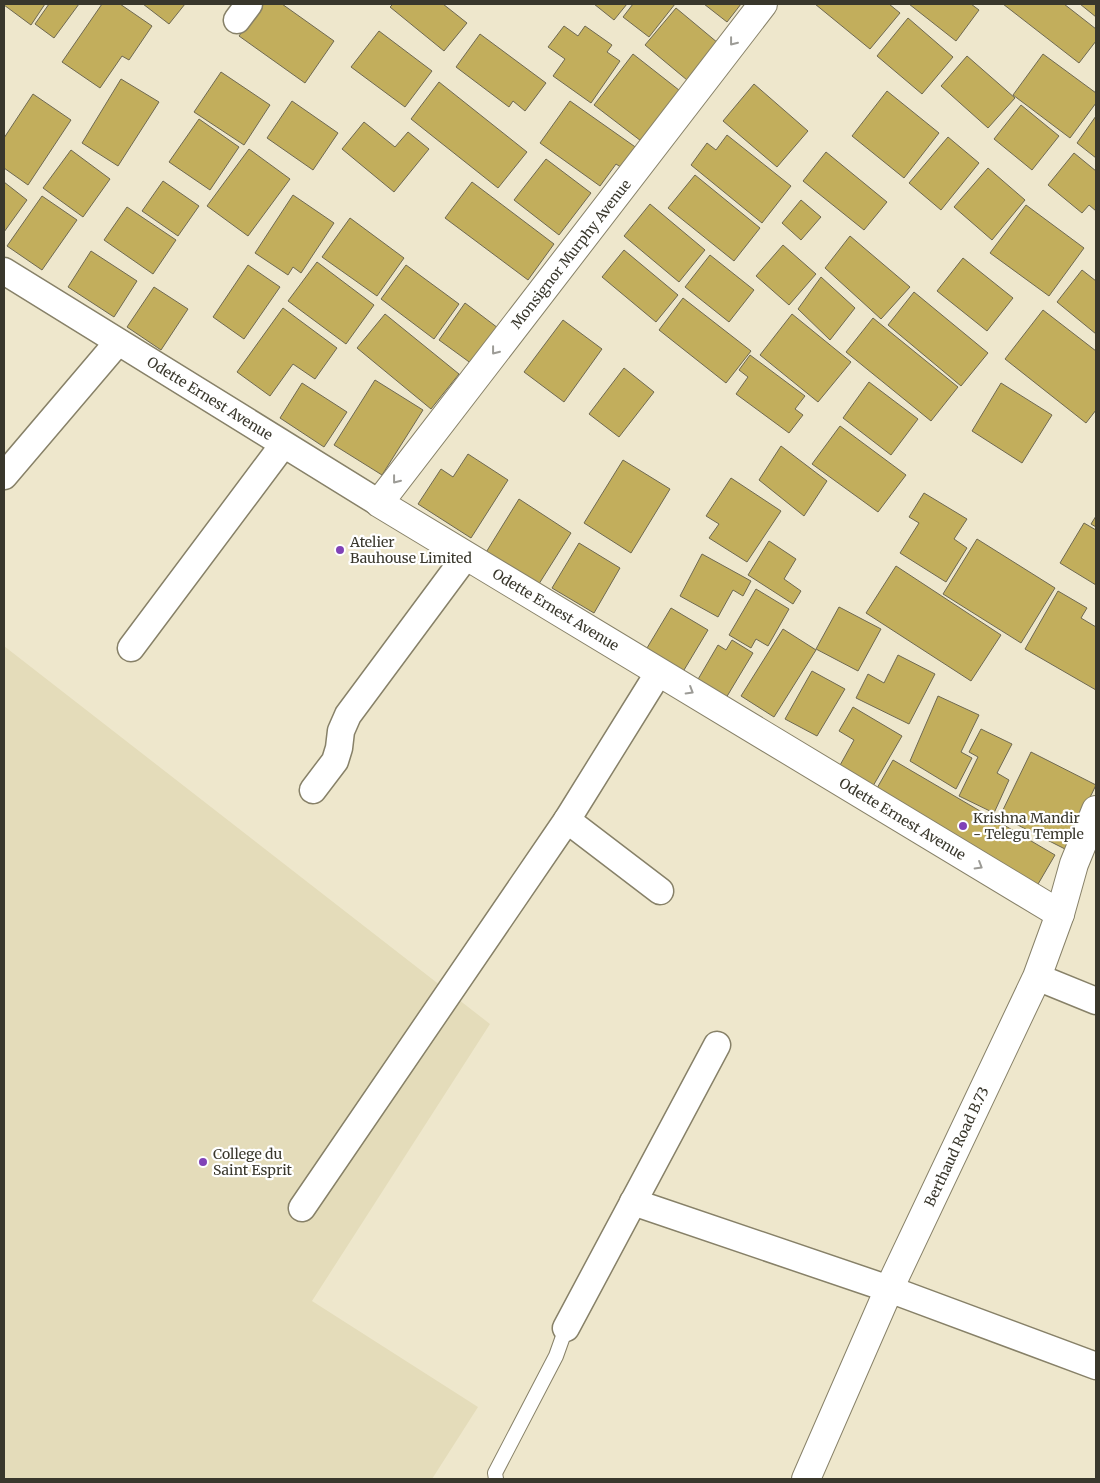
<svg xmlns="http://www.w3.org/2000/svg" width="1100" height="1483" font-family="Merriweather,serif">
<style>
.built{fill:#e4dcba}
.building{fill:#c2ae5c;stroke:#6f6951}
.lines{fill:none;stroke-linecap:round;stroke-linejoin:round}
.lane-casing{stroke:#878168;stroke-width:16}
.street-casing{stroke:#878168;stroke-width:29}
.secondary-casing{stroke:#878168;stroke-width:30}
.primary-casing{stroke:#878168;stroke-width:30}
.lane{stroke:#fff;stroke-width:14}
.street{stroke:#fff;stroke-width:26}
.secondary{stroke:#fff;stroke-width:28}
.primary{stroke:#fff;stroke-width:28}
.oneway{stroke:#9c9b96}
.poi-dot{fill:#8042b7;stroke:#fff;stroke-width:2}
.labels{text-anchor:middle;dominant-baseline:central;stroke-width:4.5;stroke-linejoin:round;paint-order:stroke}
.street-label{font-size:14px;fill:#39372c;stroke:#fff}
.poi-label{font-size:14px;fill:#39372c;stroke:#fff;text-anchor:start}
</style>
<rect width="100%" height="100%" fill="#eee7cc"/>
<path class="built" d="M4,646l486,378 -178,277 166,106 -46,72h-428z"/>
<g class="building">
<path d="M4,4h41l-14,21 -27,-20z"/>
<path d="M49,4h30l-25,34 -19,-14z"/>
<path d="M102,4h18l32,22 -23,34 -7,-4 -22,32 -38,-26z"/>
<path d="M143,4h42l-16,20z"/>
<path d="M262,4h20l52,37 -29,42 -66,-47z"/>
<path d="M393,4h50l24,19 -23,28 -54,-44z"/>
<path d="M594,4h33l-13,16z"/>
<path d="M633,4h42l-26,33 -26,-20z"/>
<path d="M704,4h37l-14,18z"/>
<path d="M815,4h74l11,9 -30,36z"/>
<path d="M909,4h62l8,6 -23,31z"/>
<path d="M1003,4h61l32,25v12l-17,22z"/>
<path d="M1080,4h16v13z"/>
<path d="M676,8l48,40 -31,37 -48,-40z"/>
<path d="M908,18l45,39 -31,37 -45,-38z"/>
<path d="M564,26l14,10 7,-10 27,19 -5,7 13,9 -29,42 -38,-27 12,-17 -17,-12z"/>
<path d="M379,31l53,40 -27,36 -54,-40z"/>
<path d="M480,34l66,49 -21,28 -12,-10 -4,6 -53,-40z"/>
<path d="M633,54l51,40 -39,50 -51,-39z"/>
<path d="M1043,54l53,39v10l-26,35 -57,-43z"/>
<path d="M967,56l48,42 -27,30 -47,-42z"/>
<path d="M221,72l49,33 -26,40 -50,-33z"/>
<path d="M121,79l38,23 -41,64 -36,-23z"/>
<path d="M439,82l88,70 -29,36 -87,-69z"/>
<path d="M754,84l54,47 -31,36 -54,-46z"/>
<path d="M887,91l52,42 -35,45 -52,-42z"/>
<path d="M33,94l38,26 -43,65 -24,-17v-30z"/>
<path d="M292,101l46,32 -25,37 -46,-32z"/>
<path d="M570,101l71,50 -14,20 -11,-7 -16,22 -60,-43z"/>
<path d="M1021,105l38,31 -27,34 -38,-31z"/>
<path d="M1096,116v42l-19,-15z"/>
<path d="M199,119l40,28 -29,43 -41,-28z"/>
<path d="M364,122l31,25 13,-15 21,17 -35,43 -52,-43z"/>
<path d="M727,135l64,51 -29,37 -71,-58 16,-22 9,7z"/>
<path d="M948,137l31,26 -38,47 -32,-27z"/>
<path d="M249,149l41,30 -42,57 -41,-30z"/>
<path d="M71,150l39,29 -27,38 -40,-29z"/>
<path d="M826,152l61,50 -23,28 -61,-49z"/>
<path d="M1074,153l22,18v40l-7,-6 -7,8 -34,-28z"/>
<path d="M546,159l45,34 -32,42 -45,-35z"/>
<path d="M988,168l37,32 -33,40 -38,-33z"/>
<path d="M695,175l65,53 -26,33 -66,-53z"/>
<path d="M163,181l36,25 -21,30 -36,-25z"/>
<path d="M4,182l23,18 -23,32z"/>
<path d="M472,182l82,62 -26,36 -83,-62z"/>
<path d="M293,195l41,28 -33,50 -8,-6 -5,8 -33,-22z"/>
<path d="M42,196l35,24 -35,50 -35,-24z"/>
<path d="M801,200l20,17 -20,23 -19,-17z"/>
<path d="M650,204l55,46 -26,32 -55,-46z"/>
<path d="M1026,205l58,43 -35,48 -59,-43z"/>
<path d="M127,207l49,33 -23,34 -49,-34z"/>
<path d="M350,218l54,40 -27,38 -55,-39z"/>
<path d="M850,236l60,51 -29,32 -56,-51z"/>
<path d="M783,245l33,29 -27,31 -33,-29z"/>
<path d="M624,250l54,45 -22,27 -54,-45z"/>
<path d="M91,251l46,30 -23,36 -46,-30z"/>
<path d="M710,255l44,35 -25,32 -44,-35z"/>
<path d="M963,258l50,40 -26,33 -50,-40z"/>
<path d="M317,262l57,43 -28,39 -58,-43z"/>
<path d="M248,265l32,22 -36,52 -31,-22z"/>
<path d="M406,265l53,39 -25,35 -53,-40z"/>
<path d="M1082,270l14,11v53l-39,-32z"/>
<path d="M821,277l34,31 -25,32 -32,-31z"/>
<path d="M154,287l34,22 -27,41 -34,-23z"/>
<path d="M914,292l74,61 -27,33 -73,-61z"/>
<path d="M683,298l68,53 -25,32 -67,-53z"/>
<path d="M465,303l33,25 -26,36 -33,-24z"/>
<path d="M283,308l54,40 -22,31 -22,-15 -23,32 -33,-24z"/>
<path d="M1043,310l53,41v59l-10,13 -81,-64z"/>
<path d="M385,314l74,60 -28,35 -74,-61z"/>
<path d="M792,314l59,48 -33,40 -58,-47z"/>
<path d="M873,318l85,69 -27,34 -85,-69z"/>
<path d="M563,320l39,29 -38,53 -40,-30z"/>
<path d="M750,355l55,41 -10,13 8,6 -14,18 -53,-39 12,-17 -9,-7z"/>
<path d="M624,368l30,24 -35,45 -30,-23z"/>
<path d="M375,380l48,30 -41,65 -48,-30z"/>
<path d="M869,382l49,37 -27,36 -48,-37z"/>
<path d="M302,383l45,29 -23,35 -44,-29z"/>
<path d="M1001,383l51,32 -30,48 -50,-32z"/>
<path d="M840,426l66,49 -28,37 -66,-48z"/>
<path d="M781,446l46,35 -23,35 -45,-36z"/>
<path d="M468,454l40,26 -37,58 -53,-34 23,-35 12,8z"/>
<path d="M623,460l47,29 -39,64 -47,-30z"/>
<path d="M731,478l50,33 -34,51 -38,-24 10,-14 -13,-8z"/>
<path d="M924,493l43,26 -13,20 13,9 -21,34 -46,-29 19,-30 -10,-6z"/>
<path d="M519,499l52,34 -34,54 -52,-33z"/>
<path d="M1096,516v11l-5,-3z"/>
<path d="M1084,523l12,7v55l-36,-22z"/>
<path d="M977,539l78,49 -34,55 -78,-49z"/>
<path d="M769,541l27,18 -12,20 17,12 -8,13 -45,-29z"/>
<path d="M579,543l41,25 -26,45 -42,-25z"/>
<path d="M702,554l49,27 -8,15 -10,-6 -15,27 -38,-21z"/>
<path d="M896,566l105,69 -30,46 -105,-68z"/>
<path d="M756,589l33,20 -21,37 -12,-7 -5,9 -22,-13z"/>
<path d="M1058,591l29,17 -6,10 15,9v63l-71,-41z"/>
<path d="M839,607l42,22 -23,42 -42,-22z"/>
<path d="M671,608l37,22 -27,45 -37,-22z"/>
<path d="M783,629l33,21 -42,67 -33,-21z"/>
<path d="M732,640l21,13 -27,45 -29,-17 21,-36 8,5z"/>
<path d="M898,655l37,19 -26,50 -53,-26 12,-24 16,9z"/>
<path d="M812,671l33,18 -28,47 -32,-17z"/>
<path d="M938,696l41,19 -18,37 11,6 -16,31 -46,-28z"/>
<path d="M853,707l49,29 -29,50 -34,-19 15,-27 -15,-9z"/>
<path d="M981,729l31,15 -15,29 12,7 -15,33 -35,-17 19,-39 -9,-5z"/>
<path d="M1031,752l65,33 -31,64 -65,-33z"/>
<path d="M893,760l162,95 -21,36 -162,-94z"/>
</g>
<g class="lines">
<defs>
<path id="lane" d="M496,1479l-1,-6 61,-117 10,-28"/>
<g id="street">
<path d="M237,20l12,-16"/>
<path id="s1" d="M4,271l375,232"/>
<path d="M4,476l114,-134"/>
<path d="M131,648l152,-203"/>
<path d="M313,790l22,-29 4,-13 2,-17 7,-16 118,-159"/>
<path d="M567,820l93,71"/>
<path d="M1037,977l59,24"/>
<path d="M633,1202l256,87 207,77"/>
<path d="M302,1208l265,-388 92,-148"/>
<path d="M566,1328l151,-283"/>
</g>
<g id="secondary">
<path id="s2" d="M763,4l-384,499 681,411"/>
</g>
<g id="primary">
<path id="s3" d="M806,1479l83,-190 148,-312 23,-63 14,-50 22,-54"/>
</g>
</defs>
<use href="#lane" class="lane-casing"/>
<use href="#street" class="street-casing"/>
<use href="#secondary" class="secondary-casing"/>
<use href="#primary" class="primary-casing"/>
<use href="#lane" class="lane"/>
<use href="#street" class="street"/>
<use href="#secondary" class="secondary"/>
<use href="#primary" class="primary"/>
</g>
<defs><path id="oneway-chevron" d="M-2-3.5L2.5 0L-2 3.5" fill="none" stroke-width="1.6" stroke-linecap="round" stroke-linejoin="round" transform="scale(1.25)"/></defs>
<g class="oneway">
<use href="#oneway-chevron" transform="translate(733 42) rotate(128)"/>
<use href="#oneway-chevron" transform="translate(495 351) rotate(128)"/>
<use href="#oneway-chevron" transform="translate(396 480) rotate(128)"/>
<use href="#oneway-chevron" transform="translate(690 691) rotate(31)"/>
<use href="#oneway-chevron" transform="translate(979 866) rotate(31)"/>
</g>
<g class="poi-dot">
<circle cx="340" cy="550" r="5"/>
<circle cx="963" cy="826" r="5"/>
<circle cx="203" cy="1162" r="5"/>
</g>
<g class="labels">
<g class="street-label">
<text transform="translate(571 254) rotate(-52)">Monsignor Murphy Avenue</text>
<text stroke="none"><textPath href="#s1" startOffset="242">Odette Ernest Avenue</textPath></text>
<text stroke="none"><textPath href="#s2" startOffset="836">Odette Ernest Avenue</textPath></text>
<text stroke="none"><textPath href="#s2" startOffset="1241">Odette Ernest Avenue</textPath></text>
<text stroke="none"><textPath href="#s3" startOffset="365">Berthaud Road B.73</textPath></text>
</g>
<g class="poi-label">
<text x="350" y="542">Atelier<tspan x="350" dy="16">Bauhouse Limited</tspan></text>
<text x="973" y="818">Krishna Mandir<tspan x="973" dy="16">- Telegu Temple</tspan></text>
<text x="213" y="1154">College du<tspan x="213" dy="16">Saint Esprit</tspan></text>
</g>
</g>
<rect width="1100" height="1483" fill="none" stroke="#39372c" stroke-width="10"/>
</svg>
